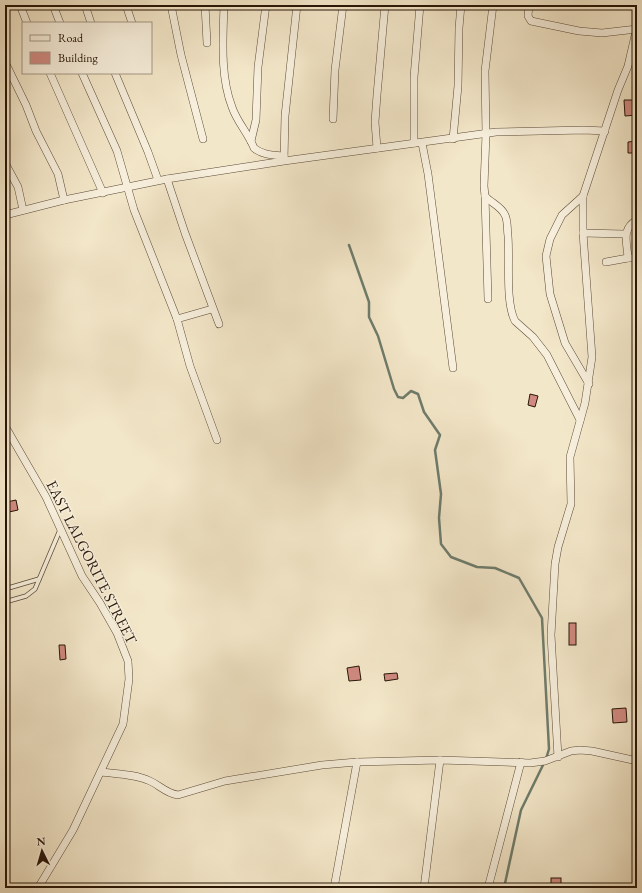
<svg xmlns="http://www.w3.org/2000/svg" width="642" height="893" font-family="'EB Garamond',serif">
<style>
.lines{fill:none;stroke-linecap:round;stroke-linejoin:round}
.stream{stroke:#6e7c6c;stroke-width:2.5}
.building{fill:#d08a81;stroke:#271506}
.service-casing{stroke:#5a4a37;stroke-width:5}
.minor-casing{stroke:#5a4a37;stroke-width:8}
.service{stroke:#f7efdc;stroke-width:3.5}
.minor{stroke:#f7efdc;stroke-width:7}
.labels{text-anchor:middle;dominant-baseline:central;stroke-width:3;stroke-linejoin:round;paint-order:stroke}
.street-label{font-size:15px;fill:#271506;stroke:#f7efdc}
</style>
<rect width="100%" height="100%" fill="#f3e7c9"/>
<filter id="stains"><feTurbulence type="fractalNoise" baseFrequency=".005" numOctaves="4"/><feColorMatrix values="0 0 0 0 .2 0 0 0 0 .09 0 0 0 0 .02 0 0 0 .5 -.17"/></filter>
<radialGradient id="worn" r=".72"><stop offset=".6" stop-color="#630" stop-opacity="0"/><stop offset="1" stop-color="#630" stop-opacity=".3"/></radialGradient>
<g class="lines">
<g class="stream">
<path d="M349,245l20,57v15l9,19 16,53 4,8 5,1 8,-7 7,3 6,18 16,23 -5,15 6,44 -2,24 2,26 10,13 26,10 18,1 24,10 23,40 7,131 -3,10"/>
<path d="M504,888l17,-78 23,-47"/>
</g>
</g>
<g class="building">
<path d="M624,100h13v15l-12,1z"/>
<path d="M637,141v12h-9v-11z"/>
<path d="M530,394l8,2 -3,11 -7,-2z"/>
<path d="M16,500l2,10 -9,2 -2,-10z"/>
<rect x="569" y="623" width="7" height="22"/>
<path d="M59,645h6l1,14 -6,1z"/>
<path d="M359,666l2,14 -12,1 -2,-13z"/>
<path d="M397,673l1,6 -13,2 -1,-7z"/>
<path d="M626,708l1,14 -14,1 -1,-14z"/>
<rect x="551" y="878" width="10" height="10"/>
</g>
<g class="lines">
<defs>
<g id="service">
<path d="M5,589l34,-10"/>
<path d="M5,602l21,-6 9,-7 25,-59"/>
<path d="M5,699l2,23 -2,6"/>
</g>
<g id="minor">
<path d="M20,5l7,18"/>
<path d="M53,5l7,18"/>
<path d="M85,5l6,18"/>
<path d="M126,5l6,18"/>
<path d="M171,5l10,50 22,84"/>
<path d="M205,5l2,38"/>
<path d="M224,5c-1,33 -4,71 8,102 5,15 16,26 22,41 8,7 19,7 30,8"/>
<path d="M493,5l-8,66 1,63 -2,52 1,10c6,7 16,10 20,19 3,6 2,14 3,21 2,23 -3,66 7,85l18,16 14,18 33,65"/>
<path d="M529,5l-1,11 3,5 48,10 23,2 35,-4"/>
<path d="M5,62l21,43 10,26 22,43 6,26"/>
<path d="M50,73l53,120"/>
<path d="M82,73l35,78 17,59 43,109 13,47 27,74"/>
<path d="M115,73l33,79 10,28"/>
<path d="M333,119l2,-49 8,-65"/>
<path d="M453,139l5,-53 1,-58 2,-23"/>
<path d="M251,141l5,-21 2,-53 8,-62"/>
<path d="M414,143v-66l6,-72"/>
<path d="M422,143l6,31 25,194"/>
<path d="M377,148l-2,-26 2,-27 8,-90"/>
<path d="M284,160l1,-44 12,-111"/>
<path d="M5,163l13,24 5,23"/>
<path d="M167,179l18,54 34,91"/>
<path d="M485,196l3,103"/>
<path d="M5,215l59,-15 103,-21 117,-18 212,-29 88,-2 21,1"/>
<path d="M583,233l42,1"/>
<path d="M628,258c-1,-16 -7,-29 9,-38"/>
<path d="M606,262l22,-4h9"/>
<path d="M177,319l35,-10"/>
<path d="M589,384l-24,-41 -15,-49 -4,-38 4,-17 12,-24 21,-19 35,-106 10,-24 9,-39"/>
<path d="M5,426l41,71 36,79 18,27 17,30 11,28 1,18 -6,45 -50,106 -35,58"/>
<path d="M558,757l-7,-122 4,-71 3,-17 13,-43 -1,-47 15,-54 7,-46 -9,-124v-37"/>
<path d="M101,772c16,2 34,2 49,9 11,5 15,12 28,14l47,-14 97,-16 35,-3 83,-2 90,3 15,-2 26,-10 9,-1 12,1 45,10"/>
<path d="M334,888l23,-126"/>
<path d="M424,888l16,-128"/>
<path d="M488,888l33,-126"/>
</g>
</defs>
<use href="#service" class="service-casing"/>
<use href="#minor" class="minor-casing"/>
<use href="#service" class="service"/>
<use href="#minor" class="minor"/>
</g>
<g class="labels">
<g class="street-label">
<text transform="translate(92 562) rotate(63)">EAST LALGORITE STREET</text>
</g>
</g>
<rect width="642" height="893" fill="none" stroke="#f3e7c9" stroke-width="20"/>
<rect x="6" y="6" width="630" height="881" fill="none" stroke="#271506" stroke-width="2"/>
<rect x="10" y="10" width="622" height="873" fill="none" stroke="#271506"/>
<rect x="22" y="22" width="130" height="52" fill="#f7efdc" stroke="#a49886"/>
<rect x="30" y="35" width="20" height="6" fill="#f7efdc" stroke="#a49886"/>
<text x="58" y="42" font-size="12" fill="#271506">Road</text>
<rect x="30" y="52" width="20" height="12" fill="#d08a81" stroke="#a49886"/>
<text x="58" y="62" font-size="12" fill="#271506">Building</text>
<g transform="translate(42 851) rotate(355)" stroke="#f7efdc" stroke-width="3" paint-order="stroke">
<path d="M0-3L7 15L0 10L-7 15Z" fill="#271506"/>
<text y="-6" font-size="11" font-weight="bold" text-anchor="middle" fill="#271506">N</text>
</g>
<rect width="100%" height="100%" filter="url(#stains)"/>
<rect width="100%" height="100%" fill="url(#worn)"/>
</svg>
